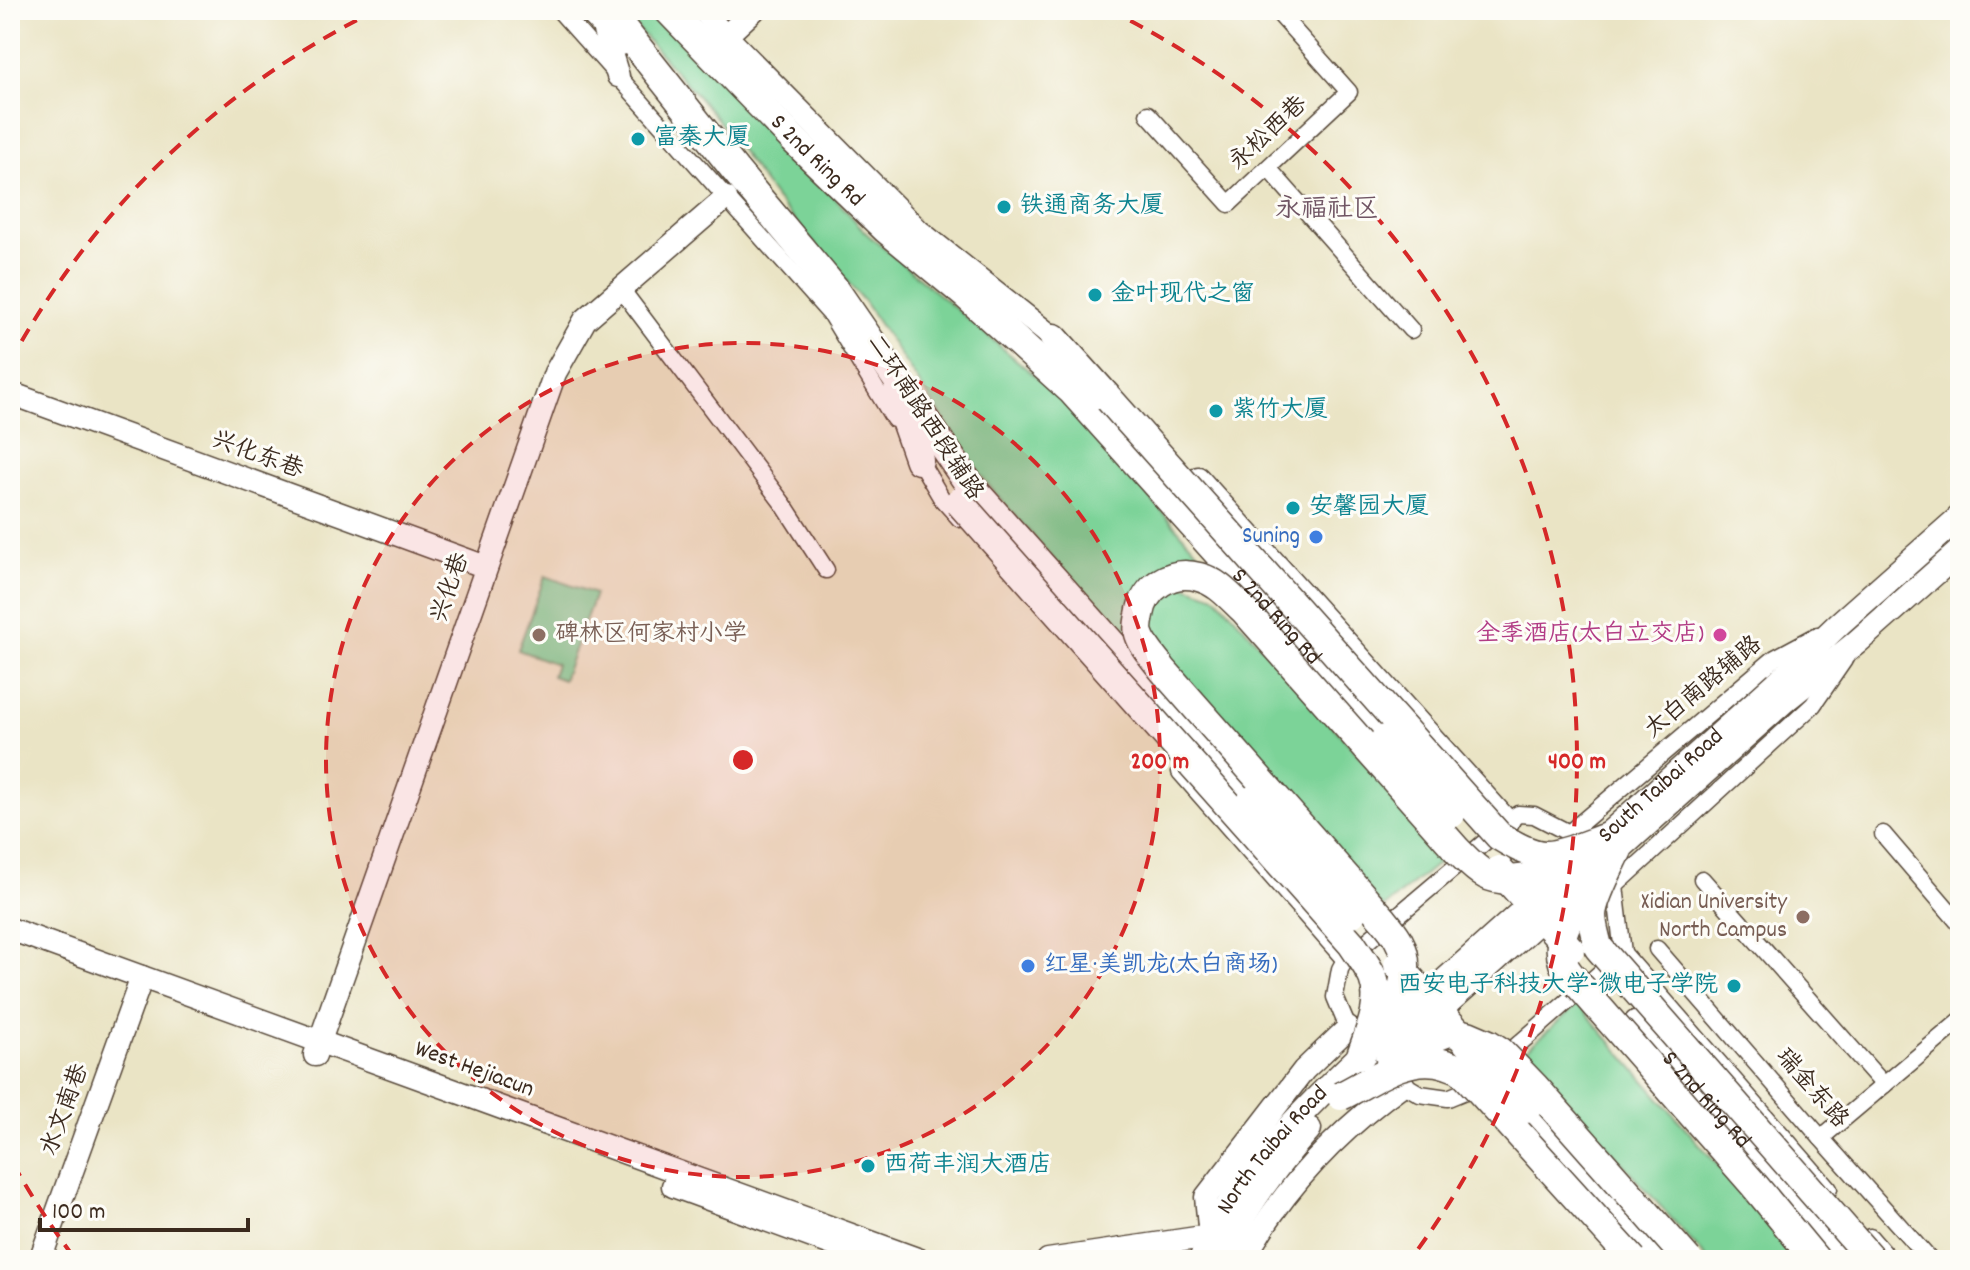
<svg xmlns="http://www.w3.org/2000/svg" width="1970" height="1270" font-family="Dekko,'LXGW WenKai TC',sans-serif">
<style>
.green{fill:#7cd398;stroke:#5c7e5b;stroke-width:2}
.lines{fill:none;stroke-linecap:round;stroke-linejoin:round}
.street-casing{stroke:#554637;stroke-width:19}
.secondary-casing{stroke:#554637;stroke-width:25}
.primary-casing{stroke:#554637;stroke-width:27}
.highway-casing{stroke:#554637;stroke-width:31}
.street{stroke:#fff;stroke-width:16}
.secondary{stroke:#fff;stroke-width:22}
.primary{stroke:#fff;stroke-width:24}
.highway{stroke:#fff;stroke-width:28}
.primary-bridge-casing{stroke:#554637;stroke-width:27;stroke-linecap:butt}
.highway-bridge-casing{stroke:#554637;stroke-width:31;stroke-linecap:butt}
.primary-bridge{stroke:#fff;stroke-width:24}
.highway-bridge{stroke:#fff;stroke-width:28}
.ring{fill:none;stroke:#d62828;stroke-width:4;stroke-dasharray:14 10}
.culture-dot{fill:#0f9aa8;stroke:#fdfcf7;stroke-width:3}
.shop-dot{fill:#3f7fe0;stroke:#fdfcf7;stroke-width:3}
.education-dot{fill:#8d6e63;stroke:#fdfcf7;stroke-width:3}
.hotel-dot{fill:#d1479c;stroke:#fdfcf7;stroke-width:3}
.labels{text-anchor:middle;dominant-baseline:central;stroke-width:6;stroke-linejoin:round;paint-order:stroke}
.street-label{font-size:24px;fill:#3b2a1e;stroke:#fdfcf7}
.culture-label{font-size:24px;fill:#0d838f;stroke:#fdfcf7;text-anchor:start}
.shop-label{font-size:24px;fill:#366cbe;stroke:#fdfcf7;text-anchor:end}
.education-label{font-size:24px;fill:#785e54;stroke:#fdfcf7;text-anchor:start}
.hotel-label{font-size:24px;fill:#b23c85;stroke:#fdfcf7;text-anchor:end}
.neighbourhood-label{font-size:26px;fill:#705564;stroke:#fdfcf7}
.centre{fill:#d62828;stroke:#fdfcf7;stroke-width:4}
.ring-label{font-size:24px;text-anchor:middle;font-weight:bold;fill:#d62828;stroke:#fdfcf7;stroke-width:6;stroke-linejoin:round;paint-order:stroke}
</style>
<rect width="100%" height="100%" fill="#fdfcf7"/>
<filter id="ink" filterUnits="userSpaceOnUse"><feTurbulence type="fractalNoise" baseFrequency=".0125" numOctaves="2"/><feDisplacementMap in="SourceGraphic" scale="16" xChannelSelector="R" yChannelSelector="G"/><feConvolveMatrix kernelMatrix="1 2 1 2 8 2 1 2 1" color-interpolation-filters="sRGB"/></filter>
<filter id="wash" filterUnits="userSpaceOnUse"><feTurbulence type="fractalNoise" baseFrequency=".006" numOctaves="4" result="noise"/><feDisplacementMap in="SourceGraphic" scale="32" xChannelSelector="R" yChannelSelector="G"/><feGaussianBlur stdDeviation="1.8" result="paint"/><feColorMatrix in="noise" values="0 0 0 0 0 0 0 0 0 0 0 0 0 0 0 0 0 1.4 0 .05"/><feComposite in="paint" operator="in"/></filter>
<g filter="url(#wash)">
<rect width="100%" height="100%" fill="#eae4c5"/>
<g class="green">
<path d="M621,10h39l141,150 66,74 198,167 152,173 -40,-8 -47,80 -142,-161 -125,-185 -88,-102 -59,-81z"/>
<path d="M545,576l50,18 -32,86 -11,-4 4,-12 -38,-14z"/>
<path d="M1180,584l36,12 232,259 -65,53 -232,-266 -1,-34z"/>
<path d="M1578,1004l222,256h-92l-184,-208z"/>
</g>
</g>
<g filter="url(#ink)">
<g class="lines">
<defs>
<g id="street">
<path d="M559,10l272,305 63,104"/>
<path d="M1148,114l81,90 120,-112 -73,-82"/>
<path d="M1268,168l143,162"/>
<path d="M621,289l163,216 42,65"/>
<path d="M915,453l27,46 18,20"/>
<path d="M1180,772l165,188"/>
<path d="M1518,814l16,1 35,18 46,53 8,67 -158,138 -17,7 -28,-4 -17,-10 -55,-56 -13,-31 5,-28 5,-9z"/>
<path d="M1569,833l206,-175 43,-23"/>
<path d="M1883,834l77,90"/>
<path d="M1702,879l182,206"/>
<path d="M1615,886l198,-181 31,-45"/>
<path d="M1657,949l164,189 109,122"/>
<path d="M1623,953l206,236"/>
<path d="M1821,1138l139,-117"/>
<path d="M1870,1237l20,23"/>
</g>
<g id="secondary">
<path d="M588,10l33,34"/>
<path d="M703,10l29,35"/>
<path d="M754,10l-28,26 193,195 147,117"/>
<path d="M604,31l14,45"/>
<path d="M10,393l476,174"/>
<path d="M1198,478l310,344"/>
<path d="M10,929l910,331"/>
<path d="M315,1055l240,-682 30,-53 141,-122"/>
<path d="M673,1186l202,74"/>
<path d="M40,1260l102,-283"/>
<path d="M1048,1260l162,-24 -4,-39 98,-127 44,-42"/>
<path d="M1242,1260c11,-15 19,-31 30,-46 36,-51 81,-94 131,-130"/>
</g>
<g id="primary">
<path d="M1777,683l63,-60 120,-106"/>
<path d="M1784,701l72,-58 104,-92"/>
<path id="s1" d="M1201,1260c29,-79 100,-148 160,-205"/>
<path d="M1222,1260c18,-46 54,-94 87,-131"/>
</g>
<g id="highway">
<path d="M608,10l127,160 99,118 137,199 281,313"/>
<path id="s2" d="M668,10l126,130 92,89 81,67 104,94 314,349"/>
<path d="M1054,338l55,61"/>
<path d="M896,395l23,65"/>
<path id="s3" d="M1638,1024l208,236"/>
<path d="M1526,1109l137,151"/>
</g>
</defs>
<use href="#street" class="street-casing"/>
<use href="#secondary" class="secondary-casing"/>
<use href="#primary" class="primary-casing"/>
<use href="#highway" class="highway-casing"/>
<use href="#street" class="street"/>
<use href="#secondary" class="secondary"/>
<use href="#primary" class="primary"/>
<use href="#highway" class="highway"/>
<defs>
<g id="primary-bridge">
<path id="s4" d="M1383,1036l394,-353"/>
<path d="M1395,1050l389,-349"/>
</g>
<g id="highway-bridge">
<path d="M1109,399l390,437c13,8 31,19 47,19 18,0 43,-12 61,-18"/>
<path d="M959,502l393,442c7,11 16,22 21,34 10,25 -4,54 -12,77"/>
<path d="M1385,739l66,75"/>
<path d="M1252,800l100,113"/>
<path d="M1618,850c-8,17 -25,48 -26,65 0,11 4,22 6,32l274,313"/>
<path d="M1499,870l71,79"/>
<path d="M1591,883c-14,23 -38,51 -28,80 3,8 10,15 15,21l176,201 62,75"/>
<path d="M1398,965l128,144"/>
<path d="M1379,1040c15,-31 38,-67 19,-101 -4,-7 -10,-14 -15,-20l-220,-249c-8,-11 -20,-23 -24,-36 -2,-6 0,-13 1,-19 4,-28 31,-46 59,-38 19,5 31,20 45,33l213,240c9,9 18,19 29,25 25,13 68,-4 92,-14"/>
<path d="M1389,1055l60,-23 19,3 21,9 11,7 35,36 153,173"/>
<path d="M1341,1096c29,-14 62,-40 96,-34 8,1 17,5 24,8l172,190"/>
</g>
</defs>
<use href="#primary-bridge" class="primary-bridge-casing"/>
<use href="#highway-bridge" class="highway-bridge-casing"/>
<use href="#primary-bridge" class="primary-bridge"/>
<use href="#highway-bridge" class="highway-bridge"/>
</g>
</g>
<circle cx="743" cy="760" r="417" fill="#d62828" fill-opacity=".12"/>
<g class="ring">
<circle cx="743" cy="760" r="417"/>
<path d="M73 1256A834 834 0 0 1 10 1158M10 362A834 834 0 0 1 377 10M1109 10A834 834 0 0 1 1413 1256"/>
</g>
<g class="culture-dot">
<circle cx="638" cy="139" r="8"/>
<circle cx="1004" cy="207" r="8"/>
<circle cx="1095" cy="295" r="8"/>
<circle cx="1216" cy="411" r="8"/>
<circle cx="1293" cy="508" r="8"/>
<circle cx="1734" cy="986" r="8"/>
<circle cx="868" cy="1166" r="8"/>
</g>
<g class="shop-dot">
<circle cx="1316" cy="537" r="8"/>
<circle cx="1028" cy="966" r="8"/>
</g>
<g class="education-dot">
<circle cx="539" cy="635" r="8"/>
<circle cx="1803" cy="917" r="8"/>
</g>
<circle class="hotel-dot" cx="1720" cy="635" r="8"/>
<g class="labels">
<g class="street-label">
<text transform="translate(1269 134) rotate(-43)">永松西巷</text>
<text stroke="none"><textPath href="#s2" startOffset="212">S 2nd Ring Rd</textPath></text>
<text transform="translate(924 418) rotate(57)">二环南路西段辅路</text>
<text transform="translate(257 456) rotate(20)">兴化东巷</text>
<text transform="translate(451 588) rotate(-71)">兴化巷</text>
<text stroke="none"><textPath href="#s2" startOffset="860">S 2nd Ring Rd</textPath></text>
<text transform="translate(1704 688) rotate(-40)">太白南路辅路</text>
<text stroke="none"><textPath href="#s4" startOffset="374">South Taibai Road</textPath></text>
<text transform="translate(474 1070) rotate(20)">West Hejiacun</text>
<text transform="translate(1811 1089) rotate(49)">瑞金东路</text>
<text stroke="none"><textPath href="#s3" startOffset="102">S 2nd Ring Rd</textPath></text>
<text transform="translate(66 1110) rotate(-70)">水文南巷</text>
<text stroke="none"><textPath href="#s1" startOffset="132">North Taibai Road</textPath></text>
</g>
<g class="culture-label">
<text x="654" y="139">富秦大厦</text>
<text x="1020" y="207">铁通商务大厦</text>
<text x="1111" y="295">金叶现代之窗</text>
<text x="1232" y="411">紫竹大厦</text>
<text x="1309" y="508">安馨园大厦</text>
<text x="1718" y="986" text-anchor="end">西安电子科技大学-微电子学院</text>
<text x="884" y="1166">西荷丰润大酒店</text>
</g>
<g class="shop-label">
<text x="1300" y="537">Suning</text>
<text x="1044" y="966" text-anchor="start">红星·美凯龙(太白商场)</text>
</g>
<g class="education-label">
<text x="555" y="635">碑林区何家村小学</text>
<text x="1787" y="903" text-anchor="end">Xidian University<tspan x="1787" dy="28">North Campus</tspan></text>
</g>
<g class="hotel-label">
<text x="1704" y="635">全季酒店(太白立交店)</text>
</g>
<g class="neighbourhood-label">
<text x="1327" y="210">永福社区</text>
</g>
</g>
<circle cx="743" cy="760" r="12" class="centre"/>
<g class="ring-label">
<text x="1160" y="768">200 m</text>
<text x="1577" y="768">400 m</text>
</g>
<rect width="1970" height="1270" fill="none" stroke="#fdfcf7" stroke-width="40"/>
<path d="M40 1218v12h208v-12" fill="none" stroke="#3b2a1e" stroke-width="4"/>
<text x="52" y="1218" font-size="24" fill="#3b2a1e" stroke="#fdfcf7" stroke-width="6" paint-order="stroke">100 m</text>
</svg>
